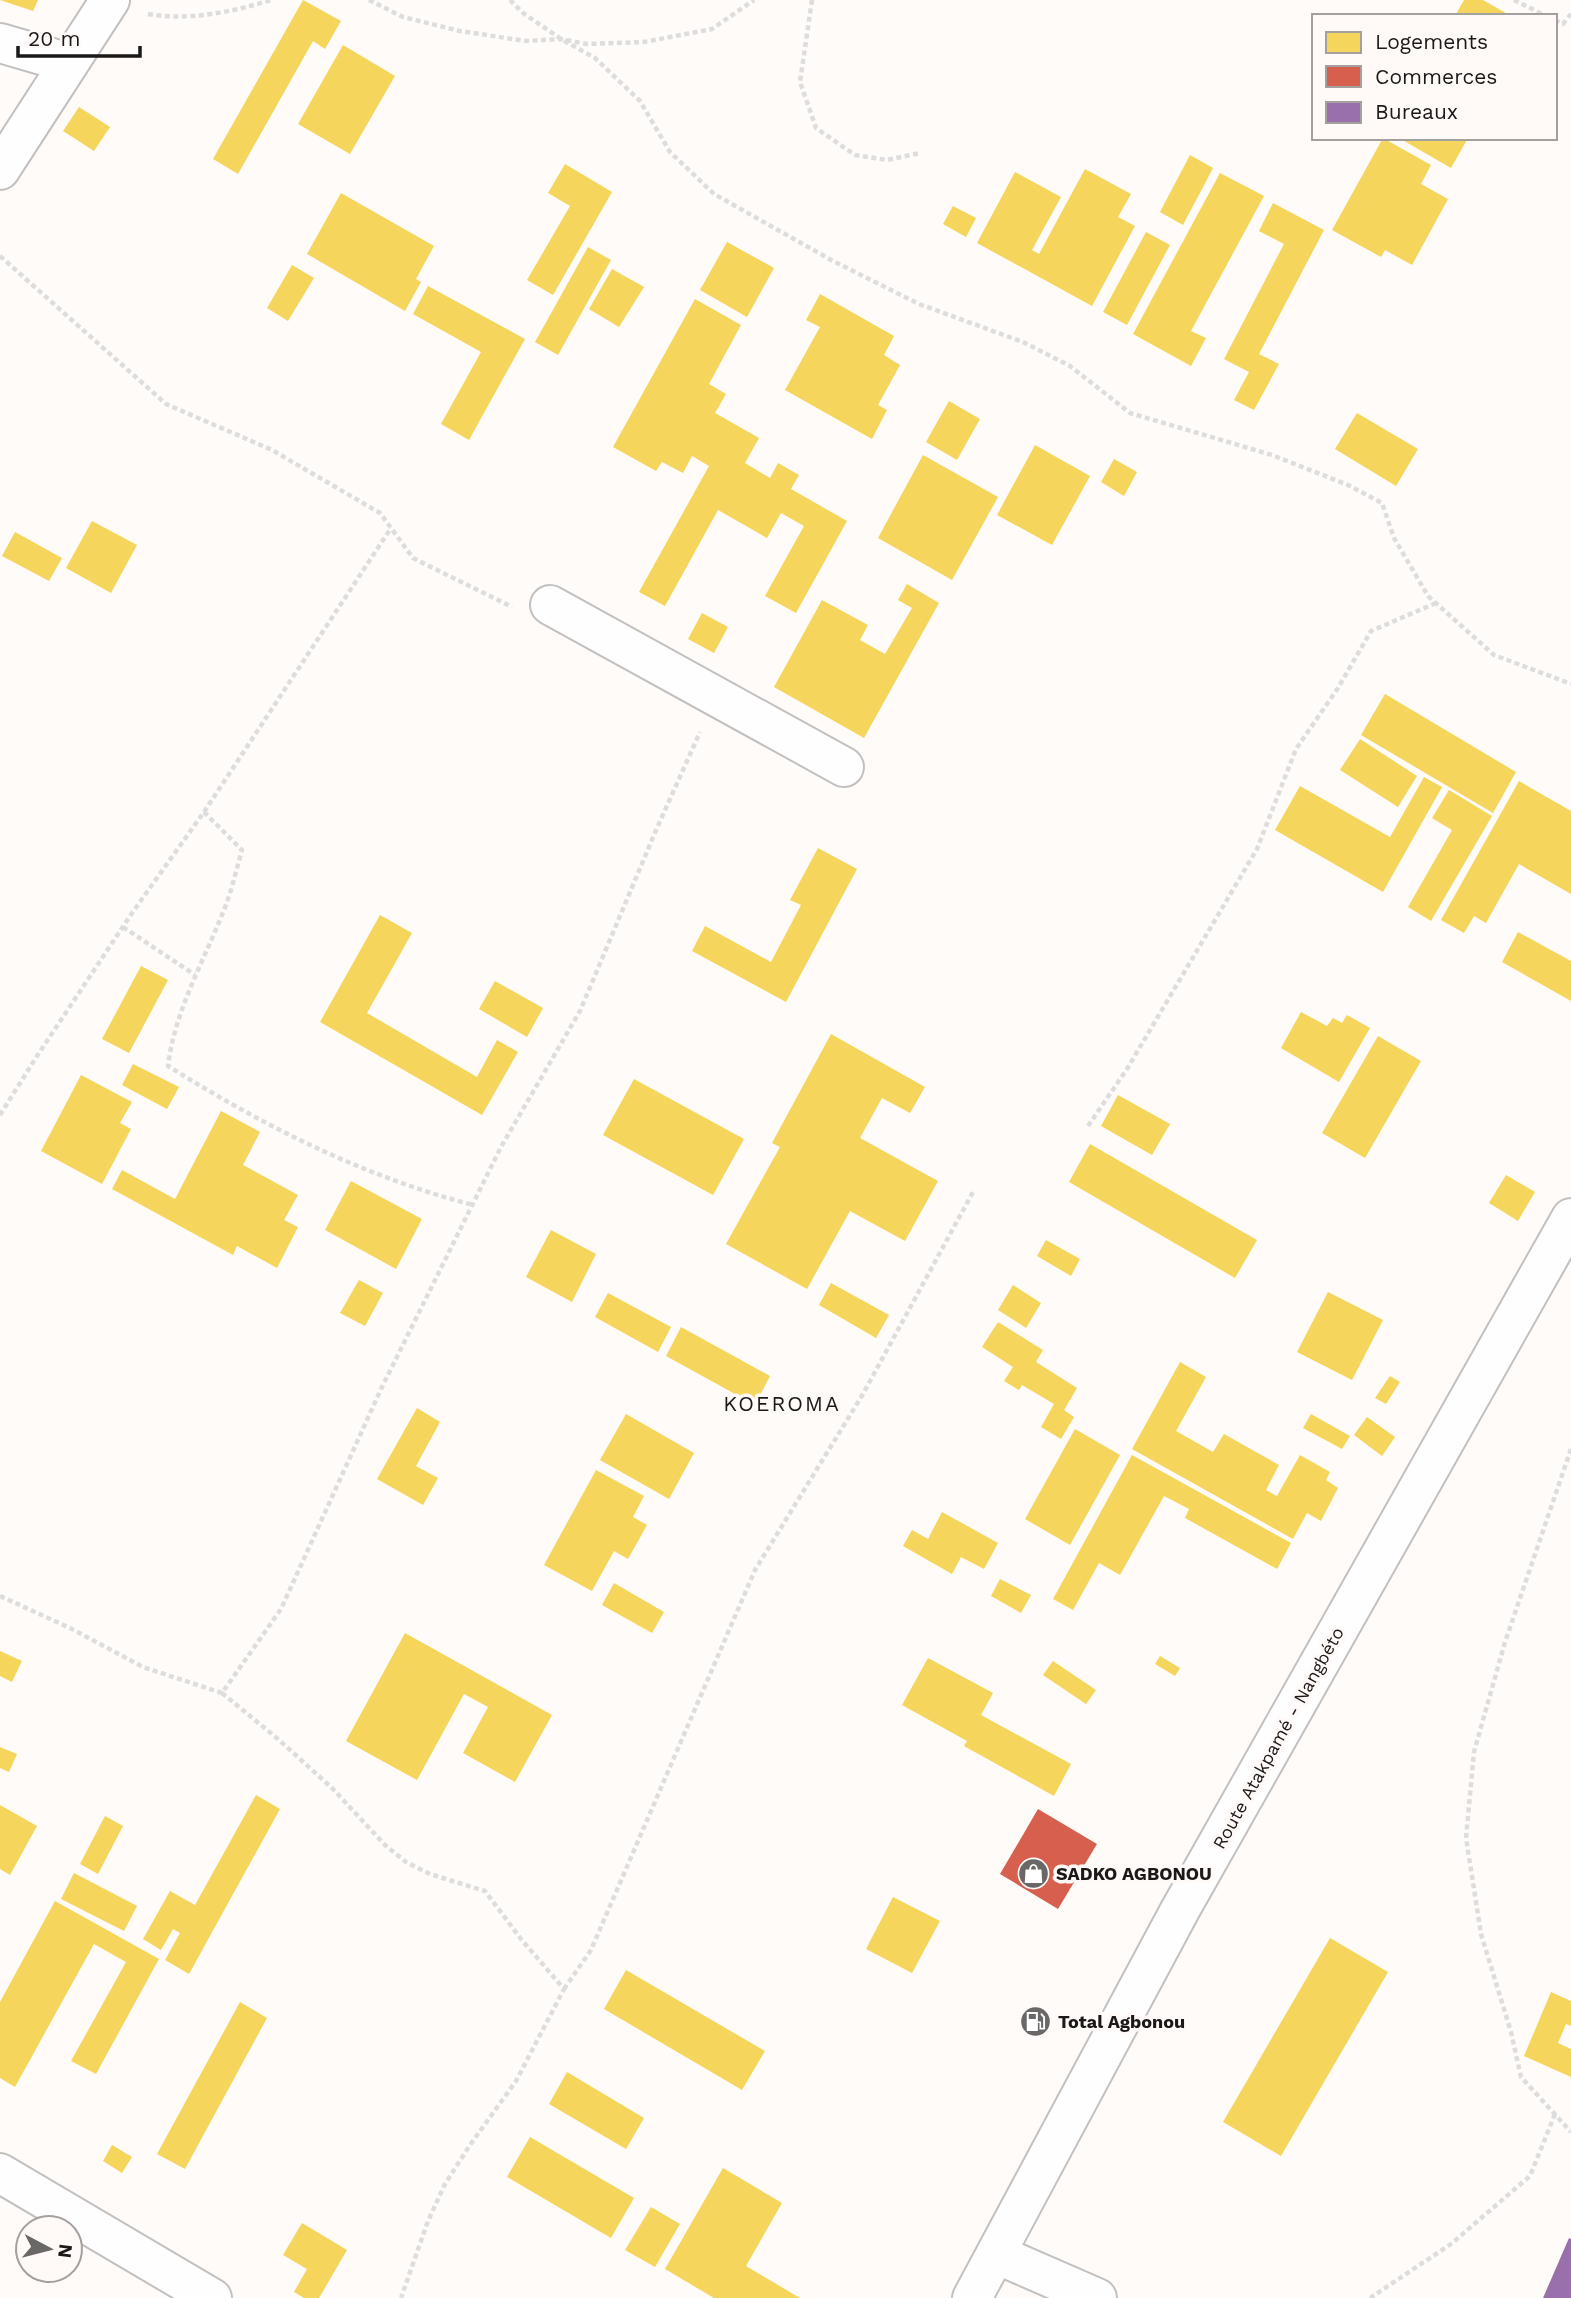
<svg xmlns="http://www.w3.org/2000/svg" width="1571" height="2298" font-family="'Work Sans',sans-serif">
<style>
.homes{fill:#f6d55c}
.shops{fill:#d6604d}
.offices{fill:#9970ab}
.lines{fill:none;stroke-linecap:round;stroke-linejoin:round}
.street-casing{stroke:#c3c1c0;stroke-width:42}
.secondary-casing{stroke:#c3c1c0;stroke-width:42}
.path{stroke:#dedddd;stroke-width:4.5;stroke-dasharray:5 3.5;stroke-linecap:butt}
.street{stroke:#fffefe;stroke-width:38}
.secondary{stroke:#fffefe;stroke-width:38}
.labels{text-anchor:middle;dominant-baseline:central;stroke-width:7;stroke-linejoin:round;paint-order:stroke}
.street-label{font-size:18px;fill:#1b1918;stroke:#fffaf8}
.poi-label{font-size:18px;font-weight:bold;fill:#1b1918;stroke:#fffaf8;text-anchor:start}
.quarter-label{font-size:21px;letter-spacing:2px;fill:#1b1918;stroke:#fffaf8}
</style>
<rect width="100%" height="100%" fill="#fefbf9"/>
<g class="homes">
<path d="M0,0h38l-5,11z"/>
<path d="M303,0l38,21 -16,28 -12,-8 -75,133 -25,-15z"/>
<path d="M1464,0h19l28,16h-56z"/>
<path d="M343,45l52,31 -45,78 -52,-30z"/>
<path d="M79,107l31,20 -16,24 -31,-20z"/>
<path d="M1383,138l48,27 -10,19 27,15 -36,66 -27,-15 -4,7 -49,-27z"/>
<path d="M1399,138h69l-17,30z"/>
<path d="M1190,155l23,13 -30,57 -23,-13z"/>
<path d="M565,164l47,28 -59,103 -26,-15 43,-74 -22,-13z"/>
<path d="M1085,169l46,25 -13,23 17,9 -43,80 -115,-63 38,-71 46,25 -29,53 7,4z"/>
<path d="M1220,173l44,23 -73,135 15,7 -15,28 -58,-32z"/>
<path d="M341,193l93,53 -18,33 5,3 -16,29 -98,-57z"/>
<path d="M1273,203l51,27 -65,124 20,10 -25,46 -20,-10 15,-28 -25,-13 60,-115 -25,-13z"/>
<path d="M953,206l23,12 -10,19 -23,-13z"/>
<path d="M1146,232l24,13 -43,80 -24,-13z"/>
<path d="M727,242l47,26 -27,49 -47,-27z"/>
<path d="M588,247l23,13 -53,95 -23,-13z"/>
<path d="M292,265l22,13 -26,43 -21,-13z"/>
<path d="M612,269l32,18 -25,40 -30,-18z"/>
<path d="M428,286l97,53 -56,101 -28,-16 40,-72 -68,-38z"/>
<path d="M820,294l74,42 -10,19 16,10 -22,40 9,5 -15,29 -87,-49 35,-63 -14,-7z"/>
<path d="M695,299l46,26 -32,59 17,10 -11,19 44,25 -14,25 25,15 8,-15 21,12 -8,14 56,32 -51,92 -31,-17 39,-70 -23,-13 -14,25 -49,-28 -53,96 -26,-14 70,-126 -17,-10 -9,17 -21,-11 -6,9 -43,-24z"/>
<path d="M949,401l31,18 -23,41 -31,-18z"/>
<path d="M1357,413l61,36 -22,37 -61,-37z"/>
<path d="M1035,445l55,31 -38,69 -55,-30z"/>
<path d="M923,455l75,42 -46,83 -74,-42z"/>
<path d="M1114,459l23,13 -13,24 -23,-14z"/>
<path d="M92,521l45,24 -26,48 -45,-25z"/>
<path d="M15,532l47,26 -13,23 -47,-25z"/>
<path d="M907,584l32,19 -75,135 -90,-51 48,-87 46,25 -8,15 25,14 27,-46 -14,-8z"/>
<path d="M702,613l26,14 -14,26 -26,-14z"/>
<path d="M1385,694l131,78 -23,41 -132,-78z"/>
<path d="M1360,739l57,37 -19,31 -58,-37z"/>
<path d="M1424,777l18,10 -59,105 -108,-62 25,-44 90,51z"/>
<path d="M1519,781l52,30v83l-52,-30 -33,59 -12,-7 -10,17 -23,-13z"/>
<path d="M1449,790l43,26 -61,105 -23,-14 44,-77 -20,-12z"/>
<path d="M818,848l39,21 -71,133 -94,-51 13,-25 66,36 30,-57 -11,-5z"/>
<path d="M380,915l32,18 -45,80 110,64 20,-37 21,12 -36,63 -162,-93z"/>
<path d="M1518,932l53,29v40l-69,-39z"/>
<path d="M141,966l27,14 -39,73 -27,-14z"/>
<path d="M495,981l48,27 -16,29 -48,-28z"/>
<path d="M1301,1012l26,14 6,-8 9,5 5,-8 23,13 -31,54 -58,-34z"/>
<path d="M831,1034l94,53 -15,26 -28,-15 -22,40 78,43 -33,60 -55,-30 -43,78 -81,-45 54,-97 -8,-4z"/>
<path d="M1378,1036l43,25 -56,97 -43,-25z"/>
<path d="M133,1064l46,23 -12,22 -45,-24z"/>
<path d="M81,1075l51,27 -12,21 11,6 -29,55 -61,-33z"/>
<path d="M634,1079l110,60 -31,56 -110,-60z"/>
<path d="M1118,1095l52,29 -18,31 -51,-29z"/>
<path d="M221,1111l39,21 -17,33 55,30 -14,25 14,7 -21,41 -40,-22 -4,9 -121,-66 10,-19 53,29z"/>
<path d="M1090,1144l167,96 -22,38 -166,-96z"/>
<path d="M1506,1175l29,17 -17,29 -29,-18z"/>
<path d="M351,1181l71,38 -26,50 -71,-39z"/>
<path d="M551,1230l45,24 -24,48 -46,-25z"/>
<path d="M1046,1240l34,19 -9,17 -34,-20z"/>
<path d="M359,1280l24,13 -18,33 -25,-13z"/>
<path d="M831,1283l58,32 -13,23 -57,-33z"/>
<path d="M1013,1285l28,18 -15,25 -28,-18z"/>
<path d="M1328,1292l55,28 -31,60 -55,-28z"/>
<path d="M608,1293l63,34 -13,25 -63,-35z"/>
<path d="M998,1322l45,28 -7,12 41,26 -13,22 10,7 -13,22 -20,-12 13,-23 -32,-19 -3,5 -15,-9 9,-14 -31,-20z"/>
<path d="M681,1327l89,49 -15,29 -89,-49z"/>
<path d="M1180,1362l26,15 -30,54 37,21 11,-18 55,31 -13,25 11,6 23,-41 30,17 -4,8 12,8 -17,33 -14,-8 -14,26 -161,-90z"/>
<path d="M1390,1376l10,6 -14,22 -11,-6z"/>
<path d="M417,1408l23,14 -24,44 22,12 -15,27 -46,-26z"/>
<path d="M626,1414l68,39 -25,46 -69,-39z"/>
<path d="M1311,1414l39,22 -8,13 -39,-21z"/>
<path d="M1367,1417l28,20 -13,19 -28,-21z"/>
<path d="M1075,1429l45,26 -50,90 -45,-26z"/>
<path d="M1132,1455l159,88 -14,26 -92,-51 4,-9 -25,-13 -44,79 -21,-12 -26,47 -20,-11z"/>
<path d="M596,1470l48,26 -11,21 14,8 -19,34 -14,-8 -22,40 -48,-26z"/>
<path d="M942,1512l56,31 -14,26 -23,-12 -9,17 -49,-28 9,-16 16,9z"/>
<path d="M1000,1579l31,16 -10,18 -30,-17z"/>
<path d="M614,1583l50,29 -12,21 -50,-28z"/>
<path d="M405,1633l147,82 -37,67 -52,-29 25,-46 -24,-13 -47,86 -71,-39z"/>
<path d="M0,1651l22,10 -10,21 -12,-6z"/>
<path d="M1160,1656l20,12 -5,8 -20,-12z"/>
<path d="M928,1658l65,35 -12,22 90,49 -17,32 -90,-50 3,-5 -65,-36z"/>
<path d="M1053,1661l43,29 -10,14 -43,-29z"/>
<path d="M0,1747l17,7 -8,18 -9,-4z"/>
<path d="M256,1795l24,14 -91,165 -24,-14 15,-27 -7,-4 -12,21 -18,-11 27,-48 25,14z"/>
<path d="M0,1805l37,21 -27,49 -10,-6z"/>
<path d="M105,1816l18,10 -25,48 -18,-10z"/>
<path d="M74,1873l63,33 -13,25 -63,-32z"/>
<path d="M893,1897l47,24 -28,52 -46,-24z"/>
<path d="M55,1901l104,58 -63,115 -25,-13 55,-99 -32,-18 -79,143 -15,-9v-76z"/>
<path d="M1330,1938l58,34 -107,184 -58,-34z"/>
<path d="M626,1970l139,81 -23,39 -138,-81z"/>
<path d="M1551,1992l20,9v25l-5,-2 -8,19 13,6v28l-47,-21z"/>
<path d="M240,2002l27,16 -82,151 -28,-15z"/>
<path d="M567,2072l77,46 -18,31 -77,-45z"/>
<path d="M530,2137l104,61 -23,40 -104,-61z"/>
<path d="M112,2145l20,12 -10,16 -19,-12z"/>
<path d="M723,2168l59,35 -36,63 54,32h-86l-49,-29z"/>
<path d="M651,2207l29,17 -25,43 -30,-17z"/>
<path d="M302,2223l45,27 -28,48h-15l-10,-6 13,-23 -24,-14z"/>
</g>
<path class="shops" d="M1038,1809l59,35 -39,65 -58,-35z"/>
<path class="offices" d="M1569,2238l2,1v59h-28z"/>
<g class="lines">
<defs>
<g id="street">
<path d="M0,43l69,20"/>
<path d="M0,170l110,-170"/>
<path d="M550,605l294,162"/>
<path d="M0,2173l212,125"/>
<path d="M996,2254l101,44"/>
</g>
<path id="secondary" d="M972,2298l208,-388 391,-692"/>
</defs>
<use href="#street" class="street-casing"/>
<use href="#secondary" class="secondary-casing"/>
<g class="path">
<path d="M369,0l34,17 57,14 66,10 35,-2 26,5 57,-2 68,-13 42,-29"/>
<path d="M510,0l13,13 38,26 34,19 45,43 30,51 44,42 119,67 86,43 104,38 47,24 60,47 142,42 76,30 34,18 12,35 34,58 66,59 77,29"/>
<path d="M812,0l-12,82 16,46 39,27 32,5 33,-7"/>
<path d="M1514,0l32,16"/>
<path d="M148,14c41,7 84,-2 123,-14"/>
<path d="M1555,20l8,4 8,-10"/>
<path d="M0,256l166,148 106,46 108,63 33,45 99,49"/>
<path d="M204,812l38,38c-5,17 -9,35 -15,52 -20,54 -52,106 -59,164 96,60 194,110 305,139"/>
<path d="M123,927l72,48"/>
<path d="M0,1115l37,-59 95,-143 72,-101 187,-284"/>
<path d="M1088,1126l39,-57 130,-220 39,-100 42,-61 33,-57 65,-28"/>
<path d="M1571,1449l-66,193 -31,110 -8,86 15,96 30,98 10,45 50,55"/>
<path d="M0,1596l70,32 73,39 79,26 59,-84 101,-222 119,-240 79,-136 77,-183 43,-96"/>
<path d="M222,1693l56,46 55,50 52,56 21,17 24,12 55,17 36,48 43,50 -48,92 -46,64 -25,39 -17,37 -27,77"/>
<path d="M564,1989l27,-39 164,-380 108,-176 110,-202"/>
<path d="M1370,2298l81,-54 79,-68 25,-62"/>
</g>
<use href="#street" class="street"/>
<use href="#secondary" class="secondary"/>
</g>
<defs>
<symbol id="shop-disc" viewBox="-11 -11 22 22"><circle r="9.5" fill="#6a6867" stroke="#fffaf8"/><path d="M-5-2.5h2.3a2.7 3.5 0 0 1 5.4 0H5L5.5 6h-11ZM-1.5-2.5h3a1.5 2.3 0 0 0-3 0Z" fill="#fff"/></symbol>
<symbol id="fuel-disc" viewBox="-11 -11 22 22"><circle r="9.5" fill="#6a6867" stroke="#fffaf8"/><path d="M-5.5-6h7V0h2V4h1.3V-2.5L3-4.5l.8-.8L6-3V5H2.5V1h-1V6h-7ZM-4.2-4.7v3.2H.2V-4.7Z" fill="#fff"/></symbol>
</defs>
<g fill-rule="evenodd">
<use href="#shop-disc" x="1016" y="1856" width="35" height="35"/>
<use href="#fuel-disc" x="1018" y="2004" width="35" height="35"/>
</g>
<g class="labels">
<g class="street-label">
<text transform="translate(1278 1738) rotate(-61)">Route Atakpamé - Nangbéto</text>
</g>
<g class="poi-label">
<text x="1056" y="1873">SADKO AGBONOU</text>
<text x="1058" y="2021">Total Agbonou</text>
</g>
<g class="quarter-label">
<text x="782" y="1403">KOEROMA</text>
</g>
</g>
<rect x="1312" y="14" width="245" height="126" fill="#fffaf8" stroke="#a4a09e" stroke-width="2"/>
<rect x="1326" y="32" width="35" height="21" fill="#f6d55c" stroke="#a4a09e" stroke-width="2"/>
<text x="1375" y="49" font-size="21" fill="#1b1918">Logements</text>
<rect x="1326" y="66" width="35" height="21" fill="#d6604d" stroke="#a4a09e" stroke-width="2"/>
<text x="1375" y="84" font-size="21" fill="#1b1918">Commerces</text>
<rect x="1326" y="102" width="35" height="21" fill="#9970ab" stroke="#a4a09e" stroke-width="2"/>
<text x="1375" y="119" font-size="21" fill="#1b1918">Bureaux</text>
<g transform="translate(49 2249) rotate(97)"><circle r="33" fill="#fffaf8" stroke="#a4a09e" stroke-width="2"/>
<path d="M0-5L12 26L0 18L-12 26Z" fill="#6a6867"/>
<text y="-10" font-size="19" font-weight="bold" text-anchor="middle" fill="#1b1918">N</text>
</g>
<path d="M18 46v10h122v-10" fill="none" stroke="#1b1918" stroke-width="3.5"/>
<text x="28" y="46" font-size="21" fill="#1b1918" stroke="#fffaf8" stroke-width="5" paint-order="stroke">20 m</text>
</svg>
